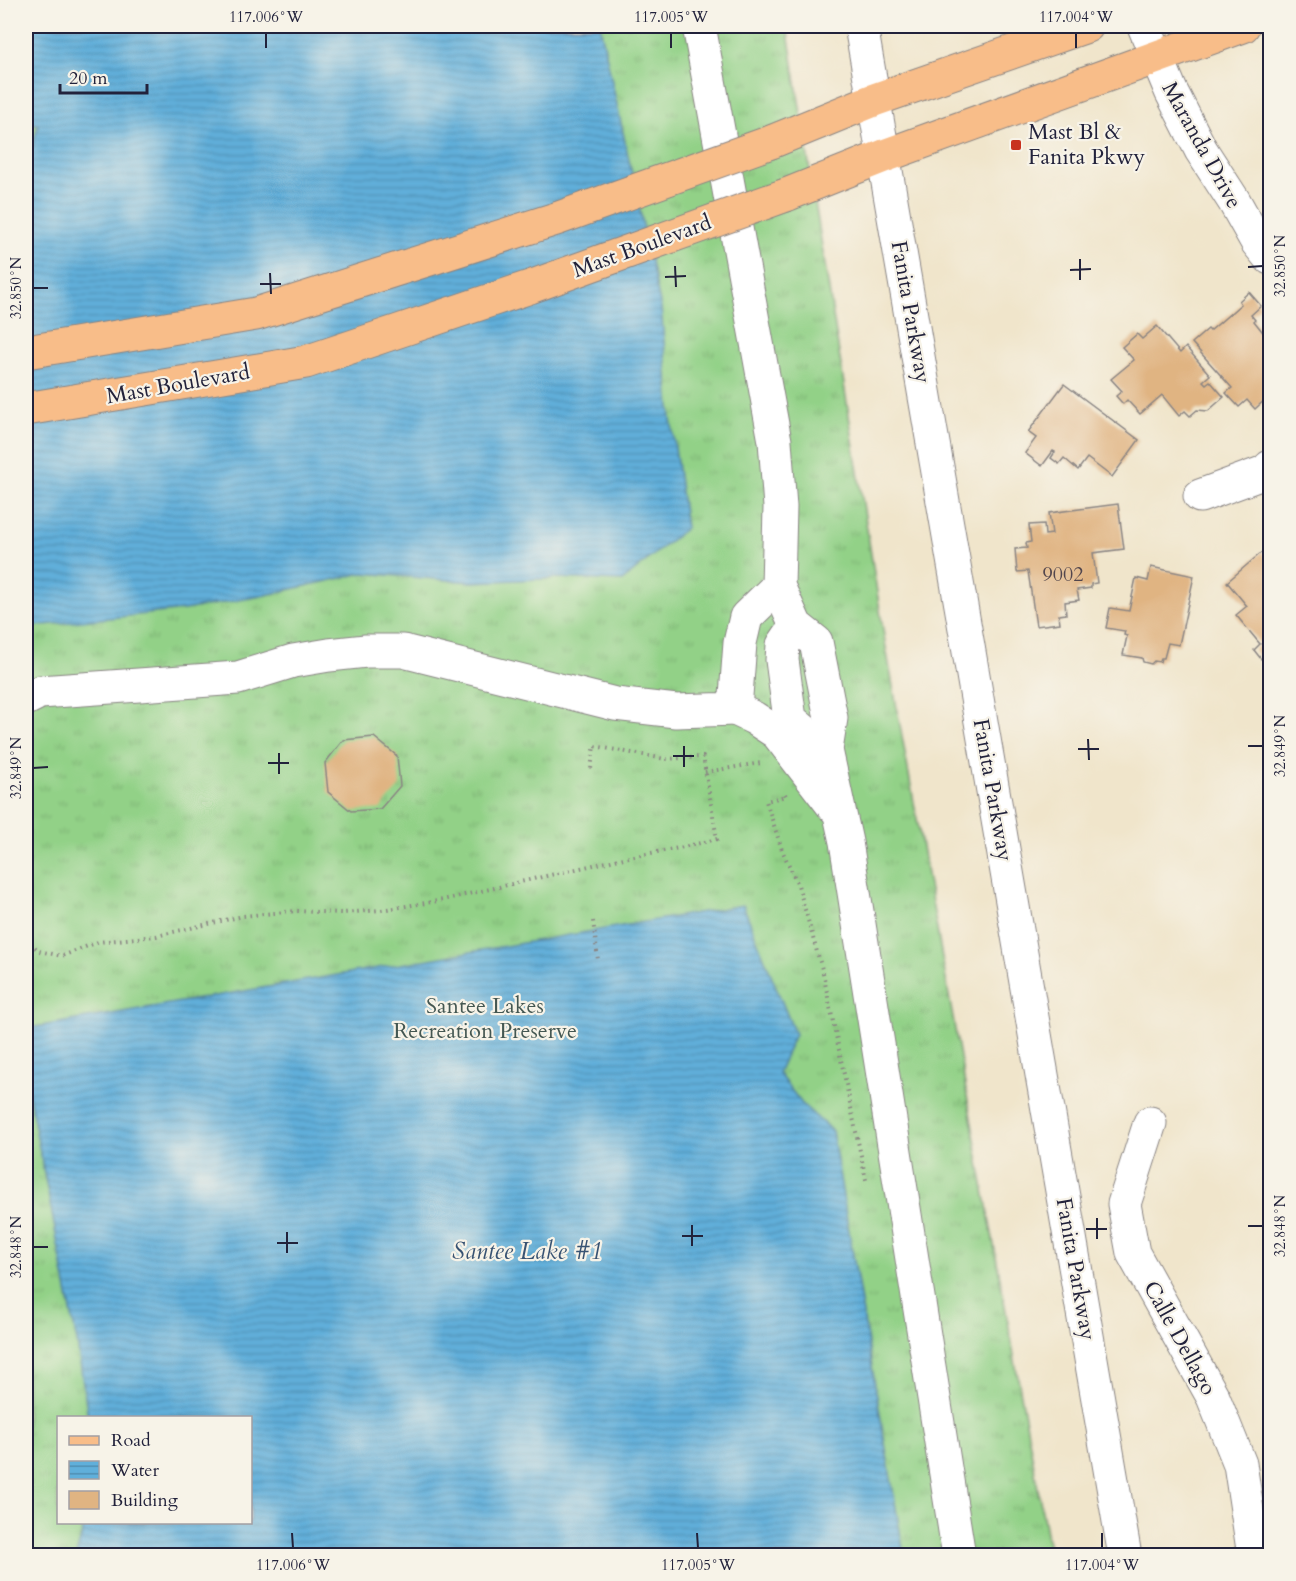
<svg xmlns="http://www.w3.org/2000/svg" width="1296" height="1581" font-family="Cardo,serif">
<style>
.grass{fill:url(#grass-tufts);stroke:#5a7a61;stroke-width:1.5;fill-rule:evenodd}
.water{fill:url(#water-rules);stroke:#41688a;stroke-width:1.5}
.building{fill:#e0b482}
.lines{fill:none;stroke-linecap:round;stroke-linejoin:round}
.minor-casing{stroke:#898483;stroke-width:35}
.tertiary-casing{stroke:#898483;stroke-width:35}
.primary-casing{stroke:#898483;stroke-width:35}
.path{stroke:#898483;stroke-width:4;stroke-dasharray:1.5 4.5;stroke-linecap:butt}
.minor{stroke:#fff;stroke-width:33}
.tertiary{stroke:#fff;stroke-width:33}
.primary{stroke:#f8bd89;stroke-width:33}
.primary-bridge-casing{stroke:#898483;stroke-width:35;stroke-linecap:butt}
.primary-bridge{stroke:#f8bd89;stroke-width:33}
.ticks{fill:none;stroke:#22223b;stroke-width:2}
.poi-dot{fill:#c8321e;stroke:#f7f3e8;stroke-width:2}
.labels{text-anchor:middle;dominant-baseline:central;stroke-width:4.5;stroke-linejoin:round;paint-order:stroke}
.number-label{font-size:20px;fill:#52464d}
.poi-label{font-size:22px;fill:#22223b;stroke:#f7f3e8;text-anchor:start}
.street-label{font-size:22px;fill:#22223b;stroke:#f7f3e8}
.park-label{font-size:22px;fill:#445752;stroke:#f7f3e8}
.water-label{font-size:24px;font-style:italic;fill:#385373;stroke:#f7f3e8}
.neatline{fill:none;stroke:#22223b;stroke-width:2}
.ticks-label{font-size:15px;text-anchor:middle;fill:#22223b}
</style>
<defs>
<pattern id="grass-tufts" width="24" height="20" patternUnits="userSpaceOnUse" patternTransform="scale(1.5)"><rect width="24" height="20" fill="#92d187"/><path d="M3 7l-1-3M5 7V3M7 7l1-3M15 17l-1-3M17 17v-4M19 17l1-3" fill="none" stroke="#7eb375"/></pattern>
<pattern id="water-rules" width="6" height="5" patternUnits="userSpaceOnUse" patternTransform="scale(1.5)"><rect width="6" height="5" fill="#60afda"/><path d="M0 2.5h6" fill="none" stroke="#4f8eb2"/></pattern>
</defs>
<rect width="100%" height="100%" fill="#f7f3e8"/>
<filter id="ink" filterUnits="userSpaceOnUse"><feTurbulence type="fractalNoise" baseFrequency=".0167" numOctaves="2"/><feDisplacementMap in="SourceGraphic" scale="12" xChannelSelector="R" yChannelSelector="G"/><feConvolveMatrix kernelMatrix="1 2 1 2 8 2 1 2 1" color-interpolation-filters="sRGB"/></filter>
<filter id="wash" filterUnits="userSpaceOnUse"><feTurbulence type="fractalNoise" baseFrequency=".008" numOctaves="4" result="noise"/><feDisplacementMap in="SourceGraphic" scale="24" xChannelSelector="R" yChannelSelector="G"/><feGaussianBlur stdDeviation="1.35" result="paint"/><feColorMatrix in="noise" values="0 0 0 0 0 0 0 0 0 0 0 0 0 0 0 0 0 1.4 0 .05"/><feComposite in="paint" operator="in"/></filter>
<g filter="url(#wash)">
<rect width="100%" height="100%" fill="#f0e5cb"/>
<path class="grass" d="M26,26h761l98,616 165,913 -1024,1zM58,1418h192v104h-192z"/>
<g class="water">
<path d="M26,26h574l61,282 10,110 15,110 -64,53 -63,-3 -87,4 -109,-9 -102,23 -77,14 -150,16 -8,-9v-465l6,-4 6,-23 -12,-4z"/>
<path d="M743,905l52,129 -17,39 25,32 29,26 72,424h-828l9,-32 165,-1v-104l-162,-1 -11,-75 -51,-261v-42l4,-11z"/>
</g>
<g id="blocks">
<g class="building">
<path d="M1249,292l12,14 -10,9 4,5 -1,1 16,20v54l-15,14 -8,-9 -8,7 -13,-14 6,-5 -40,-45 16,-14 2,2 31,-27 -2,-3z"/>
<path d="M1157,326l23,27 6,-6 24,28 -7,6 3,3 4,-3 14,16 -16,14 -11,-1 -7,6 -5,-5 -6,5 -17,-21 -22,19 -13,-14 -4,4 -7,-8 6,-5 -11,-12 23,-19 -12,-13 15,-13 5,5z"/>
<path d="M1064,384l75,56 -27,37 -25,-19 -9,12 -14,-12 -5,6 -8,-6 4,-6 -2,-1 -11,15 -17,-13 11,-15 -8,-6z"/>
<path d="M1118,504l6,45 -31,4 4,30 -6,1v4l-14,2 2,10 -14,2 1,12 -7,1 1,8 -24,3 -8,-55 -11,1 -2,-23 12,-1 -1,-5 5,-1 -2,-17 15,-1 1,11 7,-1 -3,-21z"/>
<path d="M1262,552l8,12v87l-9,8 -7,-9 6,-6 -24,-29 11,-9 -20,-24z"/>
<path d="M1151,567l43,9 -15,69 -11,-2 -4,15h-3l-1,4 -6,-1 -3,3 -8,-2 -1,-4 -19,-3 4,-19 -3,-1 1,-4 -19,-3 4,-20 19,3 7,-33 12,3z"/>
<path d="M374,737l23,19 3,30 -20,23 -29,2 -23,-19 -3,-29 18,-23z"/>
</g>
</g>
</g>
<g filter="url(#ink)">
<use href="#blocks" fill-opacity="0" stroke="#898483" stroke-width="1.5"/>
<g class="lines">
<defs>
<g id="minor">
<path d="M699,26l76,415 5,66 -2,79 18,40 20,16 15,76 -5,32 20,92 113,714"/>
<path d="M1144,26l27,65 30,59 33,51 23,41 13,16"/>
<path d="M1200,496l65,-24 5,-5"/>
<path d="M796,626l-13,19 -1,15 8,59 36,31"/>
<path d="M26,699l14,-7 198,-14 55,-17 36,-6 37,-4h37l212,53 61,7 59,-2 5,-66 6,-26 32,-31"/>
<path d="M735,709l19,9 23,15 57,74"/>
<path d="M1150,1123l-26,81 9,49 80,144 27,67 14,92"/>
</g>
<path id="tertiary" d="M861,26l264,1530"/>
<g id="primary">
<path d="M771,142l103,-42 213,-74"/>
<path d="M786,195l98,-39 359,-130"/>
<path d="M26,409l280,-47 224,-75 72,-26"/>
</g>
</defs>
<use href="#minor" class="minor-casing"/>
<use href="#tertiary" class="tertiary-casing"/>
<use href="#primary" class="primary-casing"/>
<g class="path">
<path d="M705,772l56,-9"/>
<path d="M785,794l1,2 -20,5 16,49 16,35 25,88 43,207"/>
<path d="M593,921l5,39"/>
<path d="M26,939l13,12 23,5 36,-14 58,-6 87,-20 53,-5 46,2 39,-3 57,-9 186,-43 55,-10 38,-9 -14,-82 -38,2 -71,-13 -3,23"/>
</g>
<use href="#minor" class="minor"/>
<use href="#tertiary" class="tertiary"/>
<use href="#primary" class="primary"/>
<defs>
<g id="primary-bridge">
<path d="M602,261l184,-66"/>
<path d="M26,352l230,-38 303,-96 212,-76"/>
</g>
</defs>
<use href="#primary-bridge" class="primary-bridge-casing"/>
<use href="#primary-bridge" class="primary-bridge"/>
</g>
</g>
<path class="ticks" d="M266,33v15M671,33v15M1076,33v15M1080,259v21M675,266l1,21M1248,267l15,-1M1070,270l21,-1M270,273l1,21M665,277l21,-1M260,284h21M33,288h15M1088,739l1,21M684,746v21M1248,746h15M1078,749h21M279,753v21M673,756h21M268,763h21M33,768l15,-1M1097,1218v21M692,1225v21M1248,1226h15M1086,1229h21M287,1232v21M682,1236h21M277,1243h21M33,1247h15M292,1533l1,15M697,1533l1,15M1102,1533v15"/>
<rect class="poi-dot" x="1010" y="139" width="12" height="12" rx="3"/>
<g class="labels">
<g class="number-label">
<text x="1063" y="574">9002</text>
</g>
<g class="poi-label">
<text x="1028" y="132">Mast Bl &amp;<tspan x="1028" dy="25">Fanita Pkwy</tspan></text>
</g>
<g class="street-label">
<text transform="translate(1202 145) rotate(61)">Maranda Drive</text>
<text transform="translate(642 246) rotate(-20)">Mast Boulevard</text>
<text transform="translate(911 312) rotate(80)">Fanita Parkway</text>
<text transform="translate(178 384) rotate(-10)">Mast Boulevard</text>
<text transform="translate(993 790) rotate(80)">Fanita Parkway</text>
<text transform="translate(1076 1269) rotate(80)">Fanita Parkway</text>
<text transform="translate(1180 1338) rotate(61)">Calle Dellago</text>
</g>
<g class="park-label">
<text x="485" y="1006">Santee Lakes<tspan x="485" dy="25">Recreation Preserve</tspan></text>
</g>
<g class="water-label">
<text x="527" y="1251">Santee Lake #1</text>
</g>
</g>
<rect width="1296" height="1581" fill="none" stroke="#f7f3e8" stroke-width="66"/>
<rect x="57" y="1416" width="195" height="108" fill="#f7f3e8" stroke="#a29fa3" stroke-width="1.5"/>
<rect x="69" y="1436" width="30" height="9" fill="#f8bd89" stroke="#a29fa3" stroke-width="1.5"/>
<text x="111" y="1446" font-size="18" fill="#22223b">Road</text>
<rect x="69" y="1461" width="30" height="18" fill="url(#water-rules)" stroke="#a29fa3" stroke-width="1.5"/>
<text x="111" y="1476" font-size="18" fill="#22223b">Water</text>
<rect x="69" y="1491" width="30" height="18" fill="#e0b482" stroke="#a29fa3" stroke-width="1.5"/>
<text x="111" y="1506" font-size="18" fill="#22223b">Building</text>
<path d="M60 84v9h87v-9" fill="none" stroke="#22223b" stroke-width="3"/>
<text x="69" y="84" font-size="18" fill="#22223b" stroke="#f7f3e8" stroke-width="4.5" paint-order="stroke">20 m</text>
<rect x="33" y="33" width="1230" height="1515" class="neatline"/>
<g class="ticks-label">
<text x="266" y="22">117.006°W</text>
<text x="671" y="22">117.005°W</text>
<text x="1076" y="22">117.004°W</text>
<text transform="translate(1280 266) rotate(-90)" y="5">32.850°N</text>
<text transform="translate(16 288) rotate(-90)" y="5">32.850°N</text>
<text transform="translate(1280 746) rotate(-90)" y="5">32.849°N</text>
<text transform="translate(16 768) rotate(-90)" y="5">32.849°N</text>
<text transform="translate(1280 1226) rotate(-90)" y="5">32.848°N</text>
<text transform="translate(16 1247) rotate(-90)" y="5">32.848°N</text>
<text x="293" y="1570">117.006°W</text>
<text x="698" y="1570">117.005°W</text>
<text x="1102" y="1570">117.004°W</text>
</g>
</svg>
